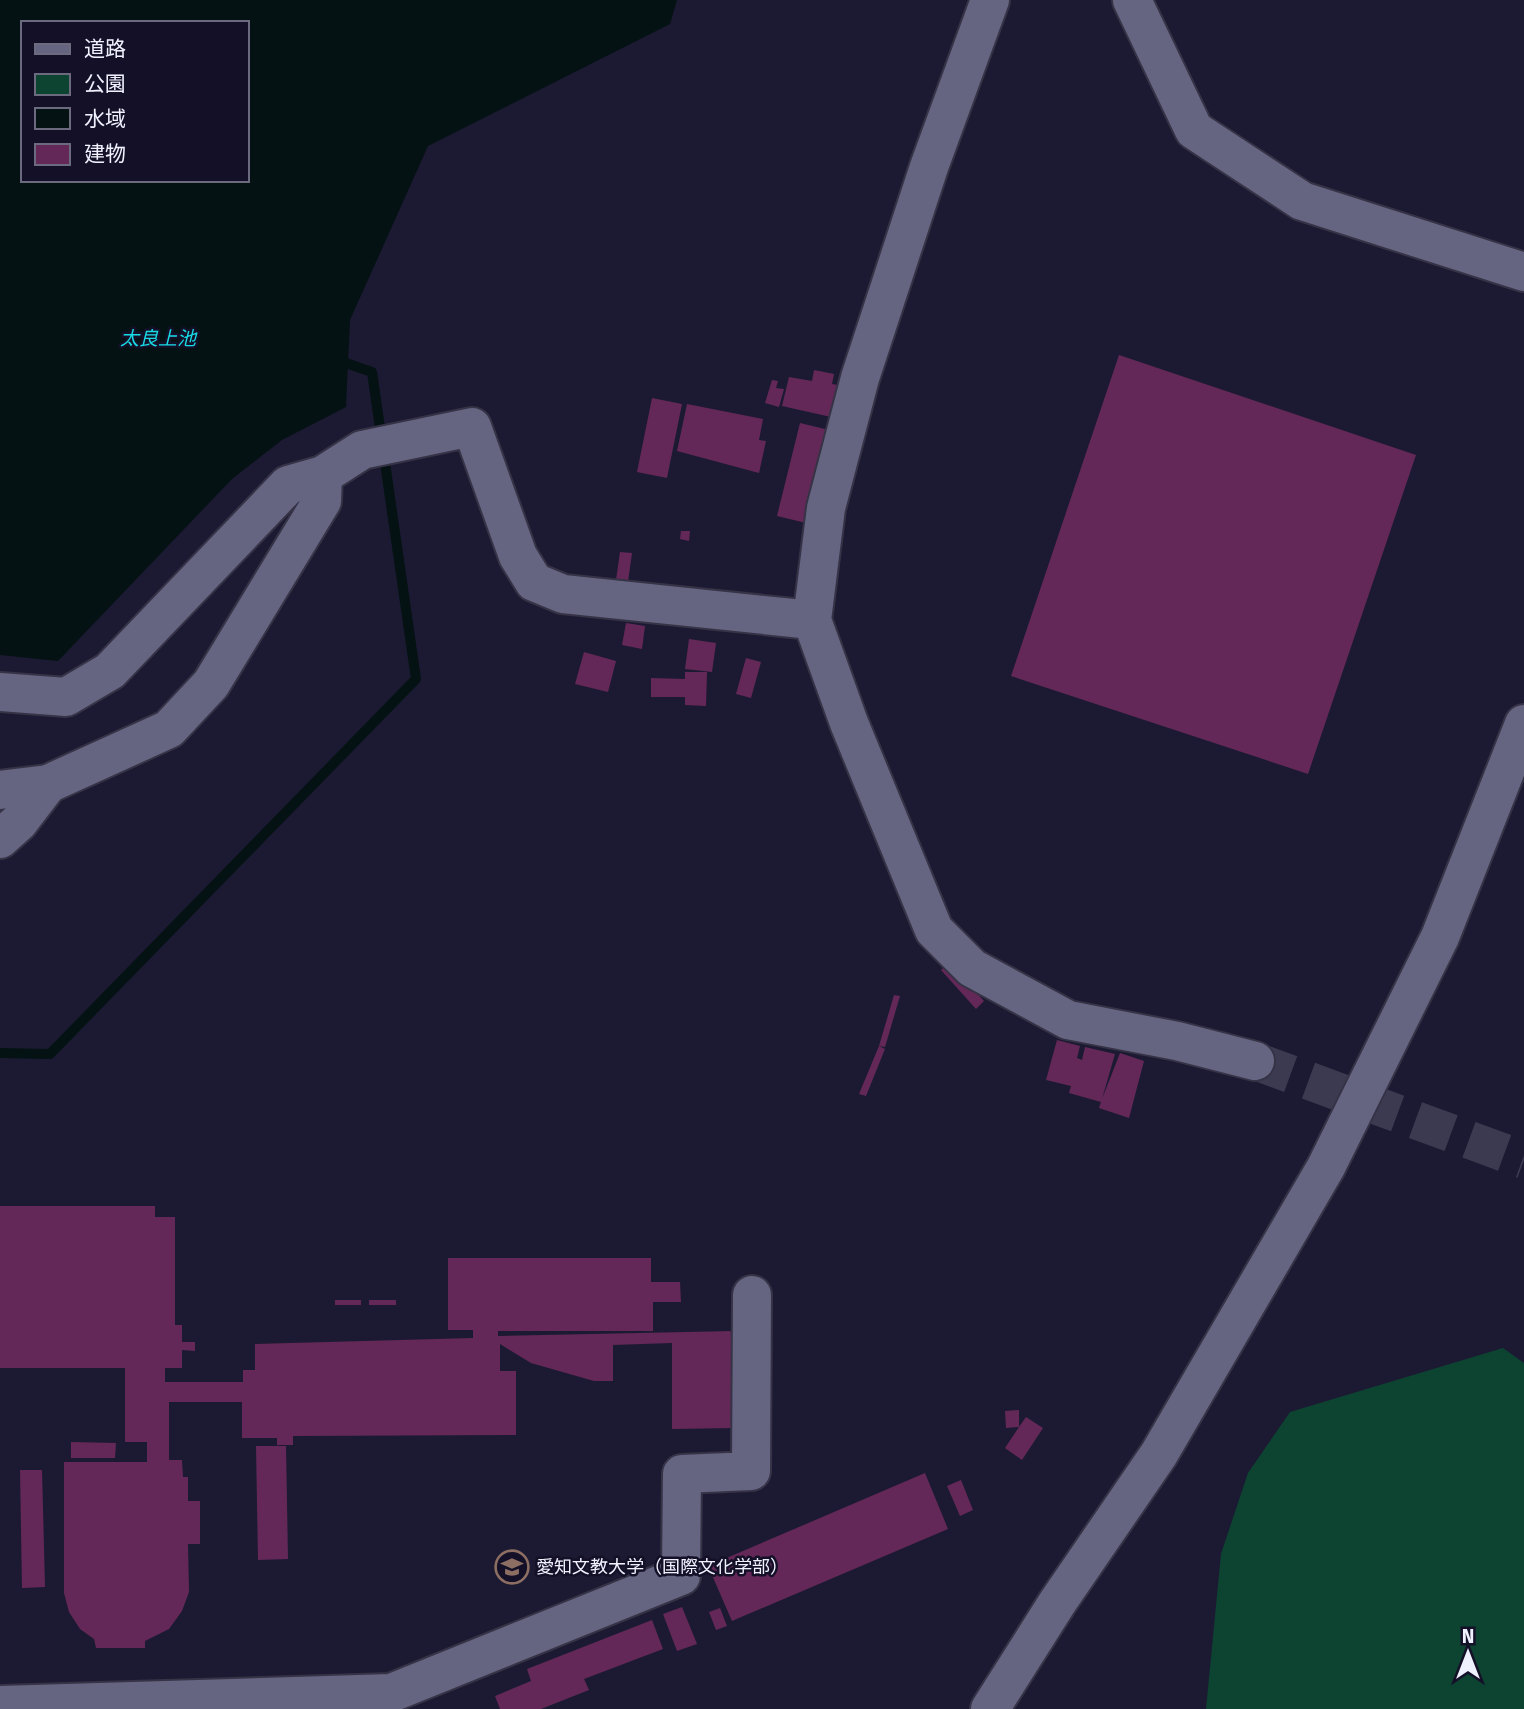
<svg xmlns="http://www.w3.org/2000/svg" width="1524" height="1709" font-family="'Fira Sans','Noto Sans JP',sans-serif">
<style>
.green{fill:#0d4431}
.water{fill:#041213;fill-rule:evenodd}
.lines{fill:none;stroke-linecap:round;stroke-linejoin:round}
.stream{stroke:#041213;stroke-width:10}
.building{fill:#632857}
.minor-tunnel{stroke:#3c3a51;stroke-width:38;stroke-dasharray:38 19;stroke-linecap:butt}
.minor-casing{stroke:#363347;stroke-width:42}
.minor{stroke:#656582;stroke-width:38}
.labels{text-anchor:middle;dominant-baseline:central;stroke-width:5;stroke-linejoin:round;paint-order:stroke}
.poi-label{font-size:18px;fill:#f0f1fe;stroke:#131028;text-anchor:start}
.water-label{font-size:19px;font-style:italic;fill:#18dae5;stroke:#131028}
</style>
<rect width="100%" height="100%" fill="#1c1a32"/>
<path class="green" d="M1503,1348l21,15v346h-318l15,-155 27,-81 42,-61z"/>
<path class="water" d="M0,0h677l-7,24 -242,122 -78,174 -4,87 -64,33 -50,39 -174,182 -58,-6zM23,23h224v157h-224z"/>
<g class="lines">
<path class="stream" d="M0,1053l50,1 366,-375 -44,-307 -35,-12"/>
</g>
<g class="building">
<path d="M1119,355l297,100 -108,319 -297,-98z"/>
<path d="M814,370l20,4 -2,10 6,1 -7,32 -49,-11 7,-29 23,4z"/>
<path d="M772,380l6,1 -2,7 8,1 -5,18 -14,-4z"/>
<path d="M652,398l30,6 -15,74 -30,-6z"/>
<path d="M687,404l76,15 -4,21 7,1 -7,32 -82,-22z"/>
<path d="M800,423l29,7 -23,93 -29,-7z"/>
<path d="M681,531h9l-1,10 -9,-2z"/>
<path d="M620,552l12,1 -4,29 -12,-2z"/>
<path d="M626,623l19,3 -3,23 -20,-4z"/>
<path d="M689,639l27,4 -4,29 -27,-3z"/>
<path d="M584,652l32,9 -8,31 -33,-8z"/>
<path d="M746,658l15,4 -10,36 -15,-4z"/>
<path d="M685,672h22l-1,34 -21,-1v-8h-34v-19l34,1z"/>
<path d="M915,926l69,75 -8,8 -35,-39 5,-5 -34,-36z"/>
<path d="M894,995l6,1 -15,51 -6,-1z"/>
<path d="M1057,1040l23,6 -3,12 5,2 3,-13 30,7 -13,45 18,-46 24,8 -15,57 -30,-10 2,-6 -32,-9 2,-7 -25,-6z"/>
<path d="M879,1046l6,3 -19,47 -7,-2z"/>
<path d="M0,1206h155v11h20v108h7v17h13v9l-13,-1v18h-17v14h78v-12h12v-26l218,-6v-8h-25v-72h203v24h29l1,20h-28v29h-155v5l236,-5v97l-62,1v-86l-59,2v36h-19l-63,-18 -31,-19v27h16v64l-223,1v9h-16v-7h-35v-36h-73v58h13l1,17h5v24h12v43h-12l1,48 -7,19 -13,18 -24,12v7h-49l-2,-9 -14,-10 -11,-17 -5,-19v-131h83v-20h-22v-74h-125z"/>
<rect x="335" y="1300" width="26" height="5"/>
<rect x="369" y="1300" width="27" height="5"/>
<path d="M1019,1410v17l7,-10 17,11 -21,32 -17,-12 14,-21 -13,1 -1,-17z"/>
<path d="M71,1442l45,1 -1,15h-44z"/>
<path d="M256,1446h30l2,113 -30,1z"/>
<path d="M20,1470h22l3,117 -23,1z"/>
<path d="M925,1473l23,56 -216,92 -24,-55z"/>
<path d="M961,1480l12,30 -13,6 -13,-30z"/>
<path d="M682,1607l15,37 -20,7 -14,-37z"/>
<path d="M720,1608l7,18 -11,4 -7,-18z"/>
<path d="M652,1620l11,29 -79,30 5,11 -48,19h-41l-5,-13 36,-15 -4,-12z"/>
</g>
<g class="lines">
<path class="minor-tunnel" d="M1255,1061l269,99"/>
<defs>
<g id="minor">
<path d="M990,0l-61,167 -69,211 -34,130 -14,112 37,103 85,207 38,38 96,52 109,21 78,20"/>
<path d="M1132,0l62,130 108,71 222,71"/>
<path d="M0,692l66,5 44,-26 178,-186 35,-10 39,-25 110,-23 46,129 16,26 29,12 249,26"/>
<path d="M0,790l48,-6 121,-55 42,-45 111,-183 1,-26"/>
<path d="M0,839l19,-17 29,-38"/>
<path d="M0,1705l391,-12 290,-117 1,-102 69,-3 1,-176"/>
<path d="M990,1709l67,-106 102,-149 167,-287 114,-230 84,-213"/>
</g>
</defs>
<use href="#minor" class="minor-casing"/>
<use href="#minor" class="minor"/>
</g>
<defs>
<symbol id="university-ring" viewBox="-11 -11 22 22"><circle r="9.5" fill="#131028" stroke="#8d6e63" stroke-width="1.5"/><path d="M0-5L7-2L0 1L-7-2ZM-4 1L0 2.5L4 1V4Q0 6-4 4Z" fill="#8d6e63"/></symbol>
</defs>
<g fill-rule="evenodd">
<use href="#university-ring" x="493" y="1548" width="38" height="38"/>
</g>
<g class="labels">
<g class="poi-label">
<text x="536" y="1567">愛知文教大学（国際文化学部）</text>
</g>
<g class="water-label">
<text x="158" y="338">太良上池</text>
</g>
</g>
<rect x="21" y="21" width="228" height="161" fill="#131028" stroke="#6b6a7e" stroke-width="2"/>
<rect x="35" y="44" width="35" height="10" fill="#656582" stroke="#6b6a7e" stroke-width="2"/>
<text x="84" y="56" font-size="21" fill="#f0f1fe">道路</text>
<rect x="35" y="74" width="35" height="21" fill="#0d4431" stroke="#6b6a7e" stroke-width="2"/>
<text x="84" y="91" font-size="21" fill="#f0f1fe">公園</text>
<rect x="35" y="108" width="35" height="21" fill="#041213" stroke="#6b6a7e" stroke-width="2"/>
<text x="84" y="126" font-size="21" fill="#f0f1fe">水域</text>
<rect x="35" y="144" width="35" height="21" fill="#632857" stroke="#6b6a7e" stroke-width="2"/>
<text x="84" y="161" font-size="21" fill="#f0f1fe">建物</text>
<g transform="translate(1468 1653)" stroke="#131028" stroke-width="5" paint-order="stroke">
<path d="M0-5L12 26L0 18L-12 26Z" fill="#f0f1fe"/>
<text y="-10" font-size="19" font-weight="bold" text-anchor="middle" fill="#f0f1fe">N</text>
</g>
</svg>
